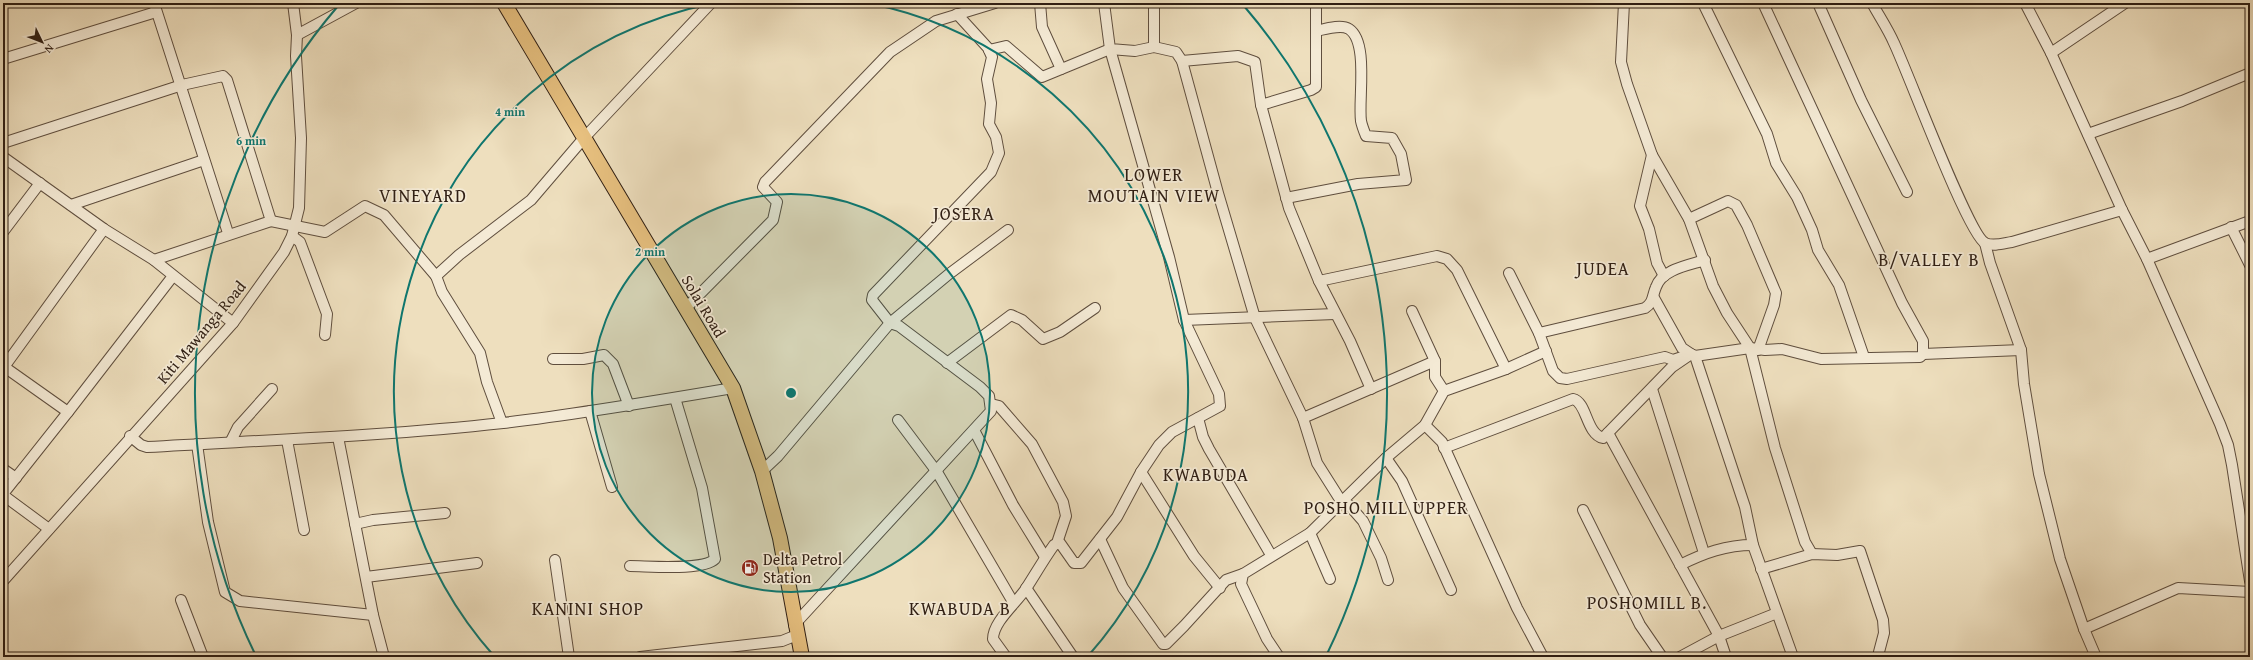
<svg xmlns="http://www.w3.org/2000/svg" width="2253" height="660" font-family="'Gentium Book Plus',serif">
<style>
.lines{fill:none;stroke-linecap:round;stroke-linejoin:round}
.minor-casing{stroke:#5f4e3e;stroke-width:12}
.highway-casing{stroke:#2f1e13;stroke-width:16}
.minor{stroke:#f4ead5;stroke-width:10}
.highway{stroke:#e7c07f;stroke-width:14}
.ring{fill:none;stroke:#0f766e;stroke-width:2}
.labels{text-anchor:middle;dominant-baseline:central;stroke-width:3.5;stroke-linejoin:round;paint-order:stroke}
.street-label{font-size:16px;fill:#2f1e13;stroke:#f4ead5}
.poi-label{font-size:16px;fill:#2f1e13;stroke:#f4ead5;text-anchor:start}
.quarter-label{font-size:18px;letter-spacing:1px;fill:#2f1e13;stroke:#f4ead5}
.centre{fill:#0f766e;stroke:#f4ead5;stroke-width:2}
.ring-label{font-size:12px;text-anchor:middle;font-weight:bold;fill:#0f766e;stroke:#f4ead5;stroke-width:3.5;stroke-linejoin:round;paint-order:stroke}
</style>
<rect width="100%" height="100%" fill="#eedfbe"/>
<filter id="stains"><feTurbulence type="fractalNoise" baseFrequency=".005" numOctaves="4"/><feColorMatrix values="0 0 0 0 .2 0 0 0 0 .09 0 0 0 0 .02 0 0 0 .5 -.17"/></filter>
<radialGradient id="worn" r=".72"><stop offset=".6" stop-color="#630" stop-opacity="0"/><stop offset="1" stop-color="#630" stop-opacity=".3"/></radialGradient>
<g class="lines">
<defs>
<g id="minor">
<path d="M154,3l74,230"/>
<path d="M1040,3l2,24 19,42"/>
<path d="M1104,3l6,46 25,2 19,-4 22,5 6,9 36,132 37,125 48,100 14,45 24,38 8,4 14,16 18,37 7,22"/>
<path d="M1154,3v44"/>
<path d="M1624,3l-3,59 6,22 25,71 37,64 24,67 14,27 23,35 25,100 30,94 7,12"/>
<path d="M1703,3l64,131 9,29 21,34 15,33 6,20 21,35 25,72"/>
<path d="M1818,3l43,97 46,92"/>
<path d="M1872,3c7,13 16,26 22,40 14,29 74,191 91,200 8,4 20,0 27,-1l110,-32"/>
<path d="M2025,3l26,50 71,157 25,49 73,165 8,21 4,20 18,116"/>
<path d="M297,35l59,-32"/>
<path d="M989,50l17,-4 36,31 68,-28 59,208 15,63 35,74 1,12 -48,26 -13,13 -18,27 -24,45 -36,46h-7l-14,-20 -6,2c-10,14 -18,28 -27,42 -9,15 -34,34 -34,52l13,18"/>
<path d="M2051,53l74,-50"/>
<path d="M3,59l153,-47"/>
<path d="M1182,61l56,-5 17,6 6,43 28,103 30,73 31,60 21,48"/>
<path d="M1261,105l50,-15 5,-3v-84"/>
<path d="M2088,134l94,-33 68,-28"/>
<path d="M3,143l179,-58 41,-9 4,4 44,141 -117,39"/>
<path d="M1652,155l-12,51 9,23 8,34 7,13"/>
<path d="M3,157l101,72 50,31 79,63"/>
<path d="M1286,198l72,-14 48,-4 -5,-26 -9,-16 -26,-2c-2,-5 -4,-10 -5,-15 -3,-21 8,-79 -12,-92 -8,-5 -24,0 -33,2"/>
<path d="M71,205l133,-45"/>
<path d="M1689,219l39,-18 8,4 11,20 29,68 -2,12 -16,45"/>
<path d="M271,221l54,11 40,-26 19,9 52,61"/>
<path d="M2231,227l19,38"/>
<path d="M3,232l37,-49"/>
<path d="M292,236l8,6 27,72 -2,21"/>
<path d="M1985,243l5,20 31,87 3,34 15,90 21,85 24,70 12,28"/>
<path d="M2147,259l103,-38"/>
<path d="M1509,273l30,60 14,38 7,7 7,1 98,-22 8,3 12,-4"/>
<path d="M1319,281l118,-25 10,3 10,11 49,99"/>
<path d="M1654,298l28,50 9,6"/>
<path d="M685,309l88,-89 4,-18 -14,-15 2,-5 125,-130 46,-31 59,-18"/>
<path d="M1412,311l23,50v16l9,14"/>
<path d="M1184,320l151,-6"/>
<path d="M1539,333l106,-25c9,-6 7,-12 11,-21 6,-18 34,-22 49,-27"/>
<path d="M1923,354l98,-4"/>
<path d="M1695,356l50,151 8,38 40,112"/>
<path d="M553,359h30l21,-4 9,9 16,42"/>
<path d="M947,363l64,-48 11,5 21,19 17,-7 35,-24"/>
<path d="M3,366l65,46 105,-136"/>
<path d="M4,367l100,-138"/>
<path d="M1652,389l52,164"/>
<path d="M991,404l8,2 33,38 31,58 3,14 -9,27"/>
<path d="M590,411l22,76"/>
<path d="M1198,418l5,19 6,12 62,106"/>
<path d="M1303,418l132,-57"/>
<path d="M898,420l39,52 76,130"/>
<path d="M502,423l-15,-41 -7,-29 -38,-61 -6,-16 23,-21 72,-55 53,-62 127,-135"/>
<path d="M1425,425l17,17 75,166 26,49"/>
<path d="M974,430l39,75 32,52"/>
<path d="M1608,433l111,203 7,21"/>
<path d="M130,436l11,9 6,2c119,-7 238,-11 356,-24 77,-9 153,-22 230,-35"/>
<path d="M338,437l35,178 11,42"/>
<path d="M287,440l17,90"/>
<path d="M231,441l7,-14 34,-38"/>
<path d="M197,444l11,78 17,70 15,9 133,14"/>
<path d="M1444,448l129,-49c14,3 13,35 30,39l69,-71 19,-13 4,2 55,-8 15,2 17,-1 39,10 99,-2 3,-3v-13l-21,-38 -139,-300"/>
<path d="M1386,458l16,23 49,109"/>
<path d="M3,469l13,9"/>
<path d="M762,471l16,-15 112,-133 59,-49 59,-44"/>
<path d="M1141,472l53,84 26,32"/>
<path d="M3,494l65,-82"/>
<path d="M3,495l46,34"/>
<path d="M1583,510l57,115 22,32"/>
<path d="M355,524l18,-4 72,-7"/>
<path d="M1310,533l20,46"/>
<path d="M1100,539l23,49 40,56h3l18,-18 42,-46 17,-6"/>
<path d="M555,560l14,97"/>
<path d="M1680,565c24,-12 46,-20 73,-20"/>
<path d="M630,566c19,0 73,5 85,-7l-13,-71 -27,-90"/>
<path d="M1761,569l51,-15 25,1 23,-4 23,69 1,13 -5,19"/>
<path d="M366,577l111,-14"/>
<path d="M3,581l230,-258 51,-71 8,-16 7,-28 2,-70 -5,-82 1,-21 -4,-32"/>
<path d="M1026,588l47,69"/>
<path d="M181,600l22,57"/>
<path d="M794,625l197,-214 -2,-15 -9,-9 -81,-61 -9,-3 -18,-23 1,-5 118,-123 8,-19 -3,-16 -7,-13 2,-21 -4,-24 5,-22 -4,-9 -31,-34"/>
<path d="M2084,629l94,-41 72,4"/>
<path d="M640,657l142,-16 15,-6"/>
<path d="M1279,657l-12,-18 -26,-55 2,-10 67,-41 76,-75 39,-33 19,-34 62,-22 40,-18"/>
<path d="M1680,657l39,-21 58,-23"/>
</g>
<path id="highway" d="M504,3l229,385 29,83 18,67 22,119"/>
</defs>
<use href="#minor" class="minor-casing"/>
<use href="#highway" class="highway-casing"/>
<use href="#minor" class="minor"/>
<use href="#highway" class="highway"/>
</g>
<circle cx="791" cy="393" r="199" fill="#0f766e" fill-opacity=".12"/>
<g class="ring">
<circle cx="791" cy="393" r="199"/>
<path d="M494 656A397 397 0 0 1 715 3M867 3A397 397 0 0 1 1088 656"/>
<path d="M255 654A596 596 0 0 1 338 6M1244 6A596 596 0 0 1 1327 654"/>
</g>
<defs>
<symbol id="fuel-disc" viewBox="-11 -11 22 22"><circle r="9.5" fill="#8f2418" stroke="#f4ead5"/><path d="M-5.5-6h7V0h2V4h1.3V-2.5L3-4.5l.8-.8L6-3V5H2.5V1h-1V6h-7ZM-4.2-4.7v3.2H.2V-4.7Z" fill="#fff"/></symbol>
</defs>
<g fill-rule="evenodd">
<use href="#fuel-disc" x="740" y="558" width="20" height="20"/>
</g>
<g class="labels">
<g class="street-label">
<text transform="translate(704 306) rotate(59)">Solai Road</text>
<text transform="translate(201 332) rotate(-50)">Kiti Mawanga Road</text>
</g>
<g class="poi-label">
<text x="763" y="559">Delta Petrol<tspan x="763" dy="18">Station</tspan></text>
</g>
<g class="quarter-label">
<text x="1154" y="174">LOWER<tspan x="1154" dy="21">MOUTAIN VIEW</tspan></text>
<text x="423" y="195">VINEYARD</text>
<text x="964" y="213">JOSERA</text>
<text x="1929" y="259">B/VALLEY B</text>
<text x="1603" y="268">JUDEA</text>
<text x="1206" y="474">KWABUDA</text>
<text x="1386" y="507">POSHO MILL UPPER</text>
<text x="1647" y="602">POSHOMILL B.</text>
<text x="588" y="608">KANINI SHOP</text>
<text x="960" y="608">KWABUDA B</text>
</g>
</g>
<circle cx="791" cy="393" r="6" class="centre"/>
<g class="ring-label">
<text x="510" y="116">4 min</text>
<text x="251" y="145">6 min</text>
<text x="650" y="256">2 min</text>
</g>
<rect width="2253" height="660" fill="none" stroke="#eedfbe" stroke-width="16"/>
<rect x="4" y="4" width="2245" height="652" fill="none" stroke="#2f1e13" stroke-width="2"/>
<rect x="8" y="8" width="2237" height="644" fill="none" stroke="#2f1e13"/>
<g transform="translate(42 42) rotate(133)" stroke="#f4ead5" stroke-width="3" paint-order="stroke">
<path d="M0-3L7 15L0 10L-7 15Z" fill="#2f1e13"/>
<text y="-6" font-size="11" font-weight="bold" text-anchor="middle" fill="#2f1e13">N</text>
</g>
<rect width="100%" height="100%" filter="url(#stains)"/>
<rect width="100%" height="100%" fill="url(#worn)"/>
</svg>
